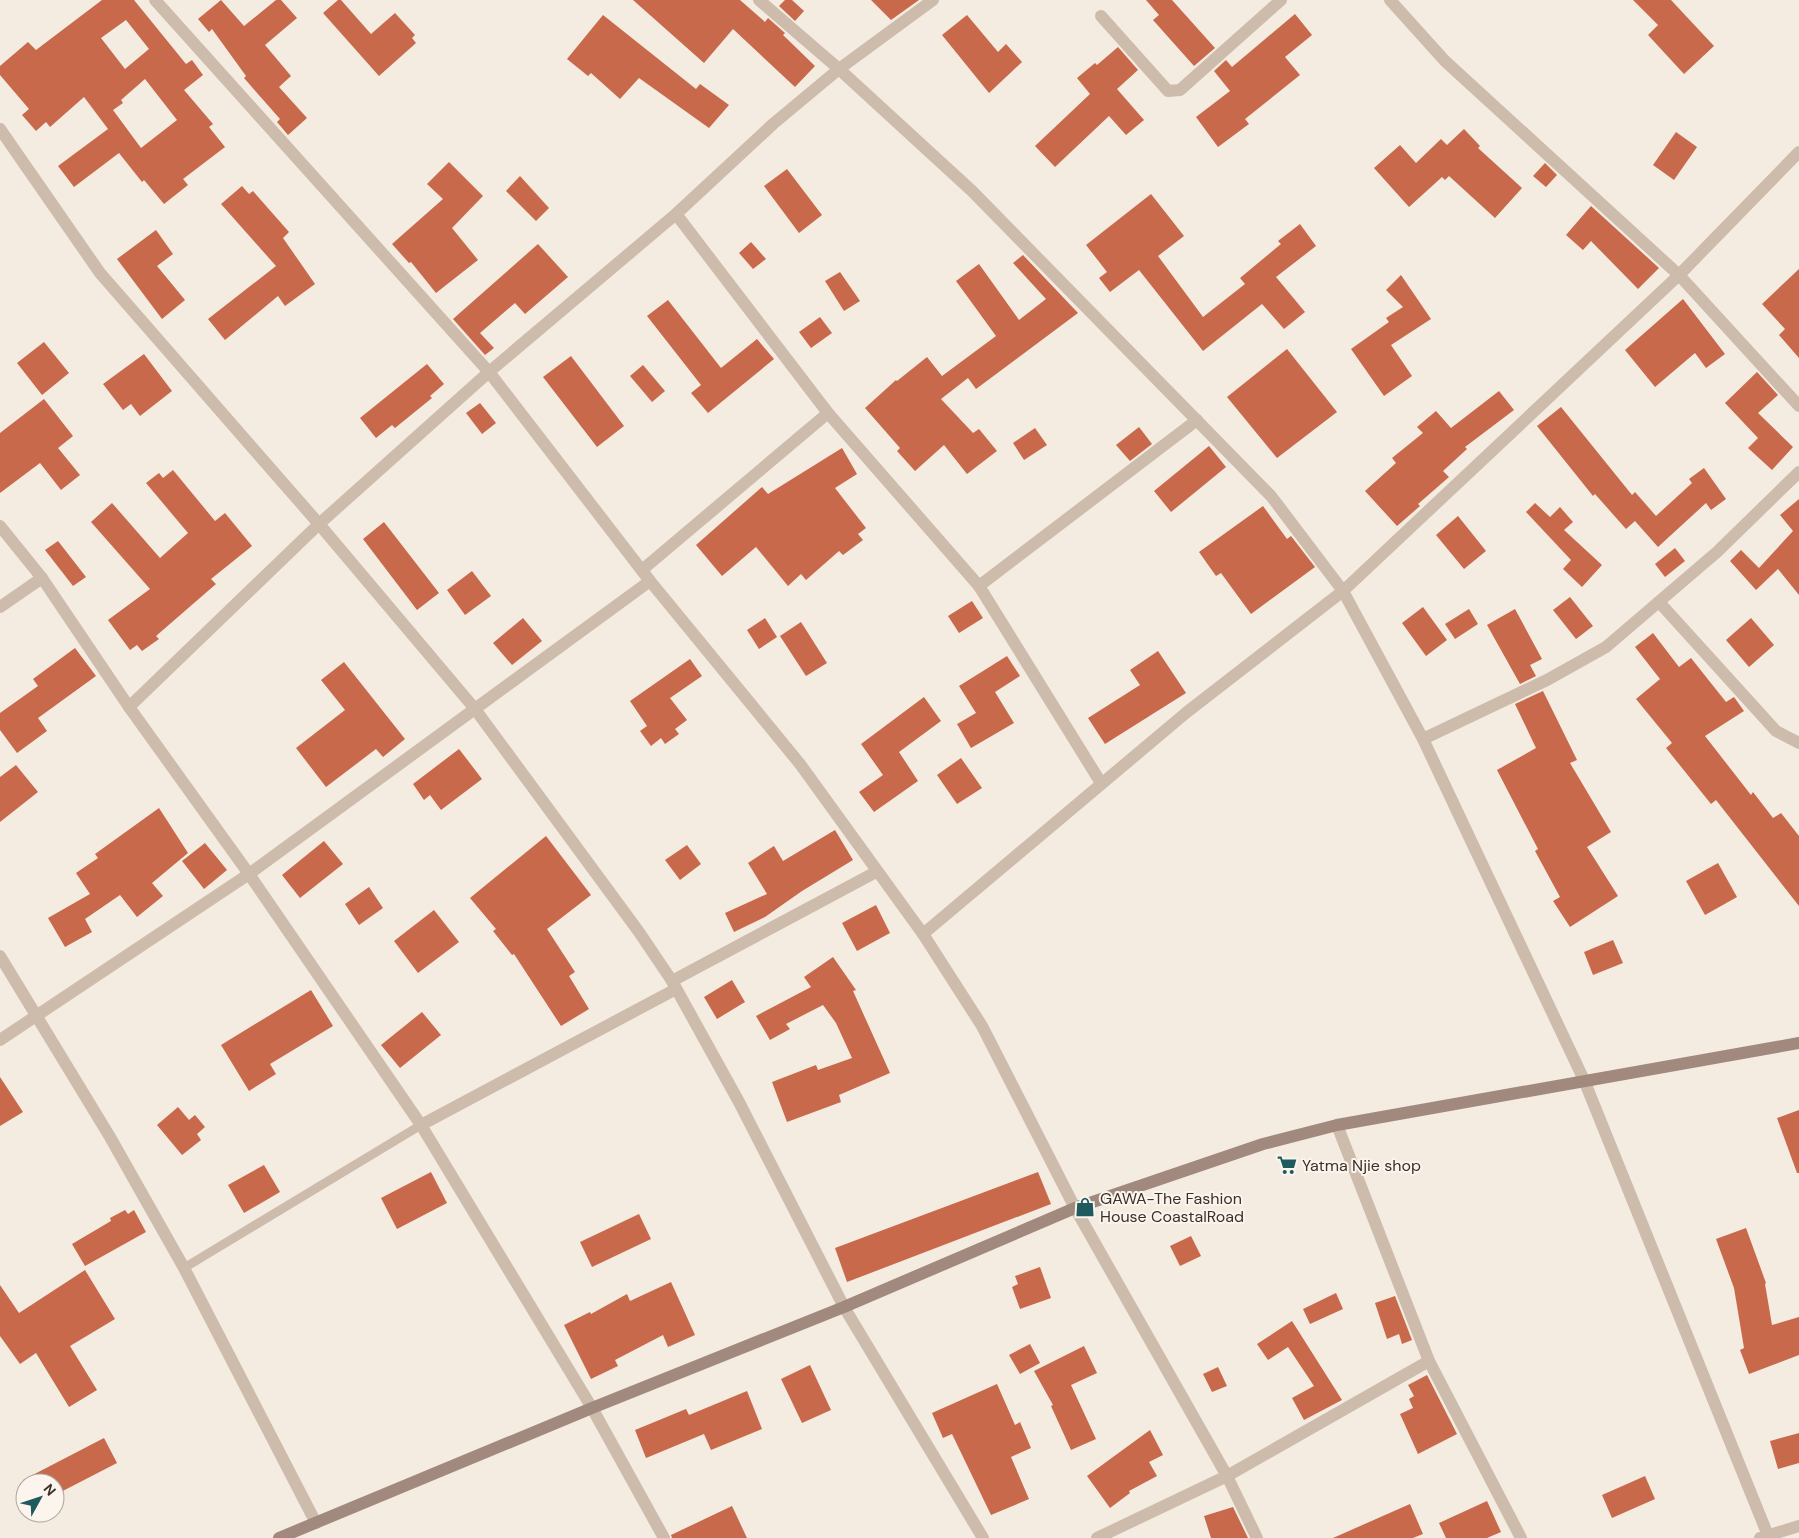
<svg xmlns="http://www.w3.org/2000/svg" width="1799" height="1538" font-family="'DM Sans',sans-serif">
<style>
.building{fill:#c8694b;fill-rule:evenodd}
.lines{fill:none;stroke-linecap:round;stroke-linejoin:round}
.lane{stroke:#cdbbac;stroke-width:9}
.street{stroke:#cdbbac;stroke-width:12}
.secondary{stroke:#a18a7d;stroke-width:12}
.labels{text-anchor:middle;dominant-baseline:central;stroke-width:4;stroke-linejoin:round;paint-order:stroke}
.poi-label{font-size:16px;fill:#3b302b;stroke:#fbf5ee;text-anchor:start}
</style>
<rect width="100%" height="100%" fill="#f4ebe1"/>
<g class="building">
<path d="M102,0h32l52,64 6,-4 11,15 -19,15 29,34 -4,3 16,20 -42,32 5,6 -24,19 -20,-24 -2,2 -23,-29 -45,34 -16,-21 50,-37 -24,-32 -34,30 -4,-5 -10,9 -14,-16 7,-6 -29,-34v-9l28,-24 8,8zM126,20l23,29 -24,20 -24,-31zM145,79l32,41 -36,28 -28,-38 10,-7 -2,-3z"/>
<path d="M221,0l23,26 32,-26h5l16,18 -32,27 26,31 -12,11 28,31 -19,17 -11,-13 3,-3 -36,-41 2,-2 -34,-47 -3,3 -11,-13z"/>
<path d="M338,0h3l30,34 24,-21 20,22 -3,3 4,5 -37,33 -56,-63z"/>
<path d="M633,0h107l25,22 3,-4 17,15 -2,2 32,31 -20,21 -62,-58 -29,34z"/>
<path d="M785,0h7l12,11 -9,10 -16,-15z"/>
<path d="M871,0h48l-28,20z"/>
<path d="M1146,0h26l43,48 -21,18 -41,-46 6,-5z"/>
<path d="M1633,0h38l43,46 -30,28 -36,-39 10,-10z"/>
<path d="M1295,14l17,21 -27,22 15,18 -55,44 4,5 -31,23 -22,-30 34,-26 -16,-20 12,-11 6,7z"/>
<path d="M603,15l93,74 4,-5 29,21 -20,23 -70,-50 -19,21 -29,-26 -3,3 -21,-17z"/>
<path d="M967,15l31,37 8,-8 16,18 -33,31 -47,-58z"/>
<path d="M1118,47l20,23 -21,19 27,31 -18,15 -17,-19 -54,51 -20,-21 55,-52 -13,-16 18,-15 2,2z"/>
<path d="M1464,129l16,17 -2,2 44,40 -27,30 -46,-42 -4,4 -3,-3 -33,30 -35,-39 26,-23 16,18 25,-24 6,6z"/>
<path d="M1676,132l21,15 -23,33 -21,-15z"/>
<path d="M449,162l34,34 -31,32 26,32 -42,33 -25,-31 -2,1 -17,-19 51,-45 -16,-15z"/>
<path d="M1545,163l12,12 -11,12 -13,-11z"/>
<path d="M787,169l35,46 -23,18 -35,-47z"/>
<path d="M520,176l29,32 -13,13 -30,-30z"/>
<path d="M242,186l7,8 4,-3 36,41 -6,6 32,46 -30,22 -7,-10 -53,44 -17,-21 68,-53 -55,-62z"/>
<path d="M1151,194l33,42 -26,20 45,61 42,-33 -5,-6 41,-34 -3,-3 22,-17 16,22 -40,31 29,35 -21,17 -22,-25 -59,47 -64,-81 -29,22 -11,-14 8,-6 -21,-27z"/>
<path d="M1591,206l68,62 -21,21 -47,-48 -8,9 -17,-15z"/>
<path d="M156,230l17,24 -16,12 28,34 -23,19 -45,-60z"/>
<path d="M751,242l15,17 -13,10 -14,-16z"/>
<path d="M538,244l30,33 -43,37 -10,-11 -35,30 14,15 -9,7 -32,-36z"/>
<path d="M1023,255l55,58 -102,76 -8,-11 -27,21 32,34 6,-4 18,22 -30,23 -23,-29 -29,26 -18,-20 3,-3 -35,-40 31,-28 1,1 30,-24 15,19 54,-40 -40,-55 23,-17 40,56 27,-21 -33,-36z"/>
<path d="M1799,269v89l-20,-23 6,-6 -23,-25z"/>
<path d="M840,272l20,29 -16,10 -19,-30z"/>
<path d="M1401,275l30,44 -40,26 21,31 -28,20 -33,-47 38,-27 -3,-4 17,-11 -17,-17z"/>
<path d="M1683,299l42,55 -19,14 -11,-15 -40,34 -30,-37z"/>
<path d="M668,300l53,68 36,-29 17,20 -66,54 -17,-20 10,-8 -54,-69z"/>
<path d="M820,317l12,16 -21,15 -12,-16z"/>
<path d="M44,342l25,31 -27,22 -25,-32z"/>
<path d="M1287,349l50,63 -60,46 -50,-61z"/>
<path d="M144,354l28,37 -32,25 -9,-12 -8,6 -20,-26z"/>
<path d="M571,356l53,70 -27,21 -54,-70z"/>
<path d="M427,364l17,20 -14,12 2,2 -37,30 -3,-3 -16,13 -16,-20z"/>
<path d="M643,365l22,26 -13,11 -22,-26z"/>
<path d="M1757,372l21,23 -20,18 35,34 -21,23 -24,-22 10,-10 -33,-35z"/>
<path d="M1499,391l15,19 -49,37 2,2 -24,22 6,6 -31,27 2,2 -23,20 -32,-35 31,-28 -4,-5 31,-25 -6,-6 19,-16 15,17z"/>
<path d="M44,399l29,37 -15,12 22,27 -19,15 -21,-27 -40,30v-60z"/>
<path d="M480,403l16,20 -14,11 -16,-21z"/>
<path d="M1561,407l71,88 3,-3 21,24 36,-33 -3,-4 15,-11 22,31 -15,11 -5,-7 -48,44 -23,-26 -9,8 -31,-35 -2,2 -56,-70z"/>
<path d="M1139,427l13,17 -22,17 -14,-16z"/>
<path d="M1035,428l12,17 -23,15 -11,-17z"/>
<path d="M1209,446l17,21 -55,45 -17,-21z"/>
<path d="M842,448l15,26 -22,14 31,40 -8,6 5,6 -20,15 -4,-4 -33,29 -5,-6 -13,12 -32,-39 -34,29 -26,-31 66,-58 6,7z"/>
<path d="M173,470l42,51 10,-8 27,33 -41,33 5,5 -60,52 3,3 -17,12 -5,-6 -7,5 -22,-30 42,-31 -59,-67 21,-19 48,55 28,-25 -42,-50 13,-10 4,5z"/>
<path d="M1799,499v96l-21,-26 -22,21 -26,-29 11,-11 18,18 34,-37 -13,-16z"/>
<path d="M1535,503l15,14 10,-10 13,15 -9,8 38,35 -20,22 -19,-18 8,-9 -45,-48z"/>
<path d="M1263,506l24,33 4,-3 24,31 -64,47 -30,-41 -5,3 -17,-24z"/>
<path d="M1458,516l28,35 -22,18 -28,-34z"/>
<path d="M384,522l55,71 -22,17 -54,-71z"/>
<path d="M58,541l28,36 -13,9 -28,-36z"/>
<path d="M1675,548l10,13 -20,16 -10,-13z"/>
<path d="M472,571l19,25 -26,19 -18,-25z"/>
<path d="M1570,597l23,29 -17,13 -23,-29z"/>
<path d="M972,601l11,17 -24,15 -11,-17z"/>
<path d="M1423,607l24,33 -21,16 -24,-33z"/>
<path d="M1469,609l9,15 -23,15 -10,-15z"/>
<path d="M1515,609l27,50 -12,6 6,11 -16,8 -33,-59z"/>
<path d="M523,618l19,23 -30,24 -19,-22z"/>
<path d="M765,618l12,19 -18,12 -12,-19z"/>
<path d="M1751,618l23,27 -25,22 -23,-27z"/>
<path d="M801,622l26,41 -21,13 -26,-40z"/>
<path d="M1653,633l26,34 12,-9 35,44 8,-5 10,14 -39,25 46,59 2,-3 20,26 8,-5 18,23v70l-83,-106 -5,4 -45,-56 6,-5 -36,-44 24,-20 -25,-32z"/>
<path d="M75,648l21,28 -58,42 9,13 -30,22 -17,-23v-17l38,-27 -5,-7z"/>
<path d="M1158,651l28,42 -81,51 -17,-26 52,-33 -10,-15z"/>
<path d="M1007,656l13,20 -25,16 19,31 -43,25 -14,-24 19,-11 -17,-27z"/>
<path d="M690,659l12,17 -32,22 17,22 -12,9 4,5 -14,10 -4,-6 -10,8 -11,-15 7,-5 -17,-25z"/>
<path d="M344,662l61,77 -22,18 -7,-8 -50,38 -30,-39 49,-38 -24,-30z"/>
<path d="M1543,691l34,69 -7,3 41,69 -24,15 31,49 -48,31 -17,-26 7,-4 -25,-46 3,-2 -41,-79 39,-22 -21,-44z"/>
<path d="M924,697l17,24 -42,31 19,29 -44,31 -15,-20 24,-17 -22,-31z"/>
<path d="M459,749l23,30 -41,31 -11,-15 -6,5 -11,-16z"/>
<path d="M961,758l21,30 -25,16 -20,-29z"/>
<path d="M16,765l22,27 -38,30v-45z"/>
<path d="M159,808l29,45 -36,30 11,13 -26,21 -17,-22 -35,24 7,13 -27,15 -17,-29 42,-24 -14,-21 22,-15 -3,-4z"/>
<path d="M835,830l18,30 -51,31 -37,26 -31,15 -9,-19 42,-19 -19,-31 26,-17 9,15z"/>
<path d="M546,836l45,59 -44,34 28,43 -6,4 20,33 -28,17 -47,-72 -2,1 -19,-24 3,-2 -26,-31z"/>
<path d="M324,841l19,23 -43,34 -18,-23z"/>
<path d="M205,843l22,27 -23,19 -22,-28z"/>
<path d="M687,845l14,19 -21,16 -15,-20z"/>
<path d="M1718,863l19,34 -32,18 -19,-34z"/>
<path d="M369,887l14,21 -24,17 -14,-21z"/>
<path d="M876,905l14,28 -33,18 -15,-28z"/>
<path d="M434,910l25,32 -41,31 -24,-32z"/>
<path d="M1613,940l10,23 -30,12 -9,-23z"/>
<path d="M833,957l23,33 -3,1 37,82 -51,22 2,7 -54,20 -15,-40 44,-17 2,5 34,-12 -16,-35 -13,-18 -37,19 4,5 -20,11 -14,-24 55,-29 -7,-10z"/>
<path d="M732,980l13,22 -28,17 -13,-22z"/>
<path d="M311,990l22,36 -63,38 6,10 -27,17 -28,-46z"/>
<path d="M422,1012l19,23 -41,33 -19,-23z"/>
<path d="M0,1077l23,35 -23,14z"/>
<path d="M178,1107l11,13 6,-5 10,12 -8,7 4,6 -19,15 -25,-30z"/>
<path d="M1799,1110v63h-2l-20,-55z"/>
<path d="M264,1165l16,27 -36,21 -16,-28z"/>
<path d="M431,1172l16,31 -50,26 -16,-31z"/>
<path d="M1038,1172l13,32 -204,78 -12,-34z"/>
<path d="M125,1210l3,4 6,-4 12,22 -61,34 -13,-22 39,-23 -1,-3z"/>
<path d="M639,1214l12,25 -59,28 -12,-25z"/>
<path d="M1746,1228l20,55 -1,1 7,41 27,-8v38l-50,19 -9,-24 4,-2 -10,-60 -18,-49z"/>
<path d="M1191,1236l10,20 -21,10 -10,-20z"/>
<path d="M1040,1267l11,31 -31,11 -8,-22 6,-3 -3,-8z"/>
<path d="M85,1270l30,49 -45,27 27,44 -28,17 -33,-54 -16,11 -20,-28v-51l19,28z"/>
<path d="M671,1282l24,53 -27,12 -5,-12 -48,25 3,6 -27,13 -27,-54 26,-13 1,2 36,-20 3,7z"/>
<path d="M1336,1293l7,16 -33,15 -7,-15z"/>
<path d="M1395,1296l17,44 -10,4 -3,-10 -12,5 -12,-36z"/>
<path d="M1292,1321l50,79 -38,20 -12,-22 22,-12 -26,-39 -20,13 -11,-16z"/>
<path d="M1030,1344l10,19 -20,11 -11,-19z"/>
<path d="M1084,1346l13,27 -26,12 25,54 -25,11 -20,-44 2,-1 -19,-34z"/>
<path d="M810,1365l21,45 -29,13 -21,-44z"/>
<path d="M1218,1367l9,19 -15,6 -9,-18z"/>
<path d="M1427,1375l30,59 -39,20 -18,-40 13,-6 -4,-9 5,-3 -6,-11z"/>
<path d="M997,1384l18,41 5,-3 11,26 -20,9 18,42 -38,16 -39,-81 -9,4 -11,-25z"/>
<path d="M747,1391l15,38 -51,21 -7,-16 -58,24 -11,-28 51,-21 3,6z"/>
<path d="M1150,1430l13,25 -14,7 8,14 -28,15 1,2 -20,15 -23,-32z"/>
<path d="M1799,1433v30l-21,6 -8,-28z"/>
<path d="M104,1438l13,25 -62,32v-12l-30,1 -2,-4z"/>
<path d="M1645,1476l10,23 -43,19 -10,-23z"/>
<path d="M1487,1501l14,31 -14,6h-41l-7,-15z"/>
<path d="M1410,1504l13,30 -10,4h-80z"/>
<path d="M732,1506l15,32h-75l-1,-3z"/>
<path d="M1233,1507l15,31h-37l-7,-22z"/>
</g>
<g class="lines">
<path class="lane" d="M184,1268l237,-143"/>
<g class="street">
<path d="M155,0l334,372 161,209 150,183 123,170 59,92 93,182 152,268 30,62"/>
<path d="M759,0l80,69 133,122 299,305 72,95 80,148 161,341 185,458"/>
<path d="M1390,0l55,61 234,214 120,131"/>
<path d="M1101,16l67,75 12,-1 101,-90"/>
<path d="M0,129l100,144 219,251 156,185 164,223 33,49 67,121 105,205 139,231"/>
<path d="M676,214l152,199 151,173 122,197"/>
<path d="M0,526l42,52 87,129 120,167 172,251 171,283 72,130"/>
<path d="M642,570l186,-157"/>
<path d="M979,586l218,-166"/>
<path d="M1659,602l117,129 23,12"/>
<path d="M0,607l42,-29"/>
<path d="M129,707l190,-183 170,-152 187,-158 97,-90 66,-55 94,-69"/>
<path d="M1423,739l124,-59 59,-33 111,-95 82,-80"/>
<path d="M923,934l264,-222 156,-121 336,-316 120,-123"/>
<path d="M0,956l110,181 74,131 132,255"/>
<path d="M672,981l204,-109"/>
<path d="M0,1040l249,-166 401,-293"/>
<path d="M421,1125l255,-136"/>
<path d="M1337,1125l92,236 92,177"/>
<path d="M1097,1538l130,-62 202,-115"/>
<path d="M1760,1538l39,-12"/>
</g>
<path class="secondary" d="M279,1538l313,-130 252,-101 231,-99 188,-64 74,-19 462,-82"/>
</g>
<defs>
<symbol id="supermarket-bare" viewBox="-9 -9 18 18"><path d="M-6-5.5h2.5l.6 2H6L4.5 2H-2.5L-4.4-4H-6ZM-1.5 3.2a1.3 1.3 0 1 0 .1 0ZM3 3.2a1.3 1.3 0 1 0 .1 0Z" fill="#1f5a5e" stroke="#fbf5ee" stroke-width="2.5" paint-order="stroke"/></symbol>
<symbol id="shop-bare" viewBox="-9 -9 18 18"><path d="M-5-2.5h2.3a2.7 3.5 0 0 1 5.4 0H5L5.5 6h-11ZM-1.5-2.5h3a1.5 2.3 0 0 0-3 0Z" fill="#1f5a5e" stroke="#fbf5ee" stroke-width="2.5" paint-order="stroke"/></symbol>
</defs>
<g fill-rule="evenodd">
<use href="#supermarket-bare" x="1273" y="1151" width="28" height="28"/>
<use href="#shop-bare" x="1071" y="1193" width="28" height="28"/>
</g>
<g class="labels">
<g class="poi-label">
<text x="1302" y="1165">Yatma Njie shop</text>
<text x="1100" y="1198">GAWA-The Fashion<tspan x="1100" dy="18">House CoastalRoad</tspan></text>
</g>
</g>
<g transform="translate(40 1498) rotate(50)"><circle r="24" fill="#fbf5ee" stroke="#aea6a0"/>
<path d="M0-4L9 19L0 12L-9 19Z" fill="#1f5a5e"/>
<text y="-8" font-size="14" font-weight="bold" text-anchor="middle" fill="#3b302b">N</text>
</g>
</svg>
